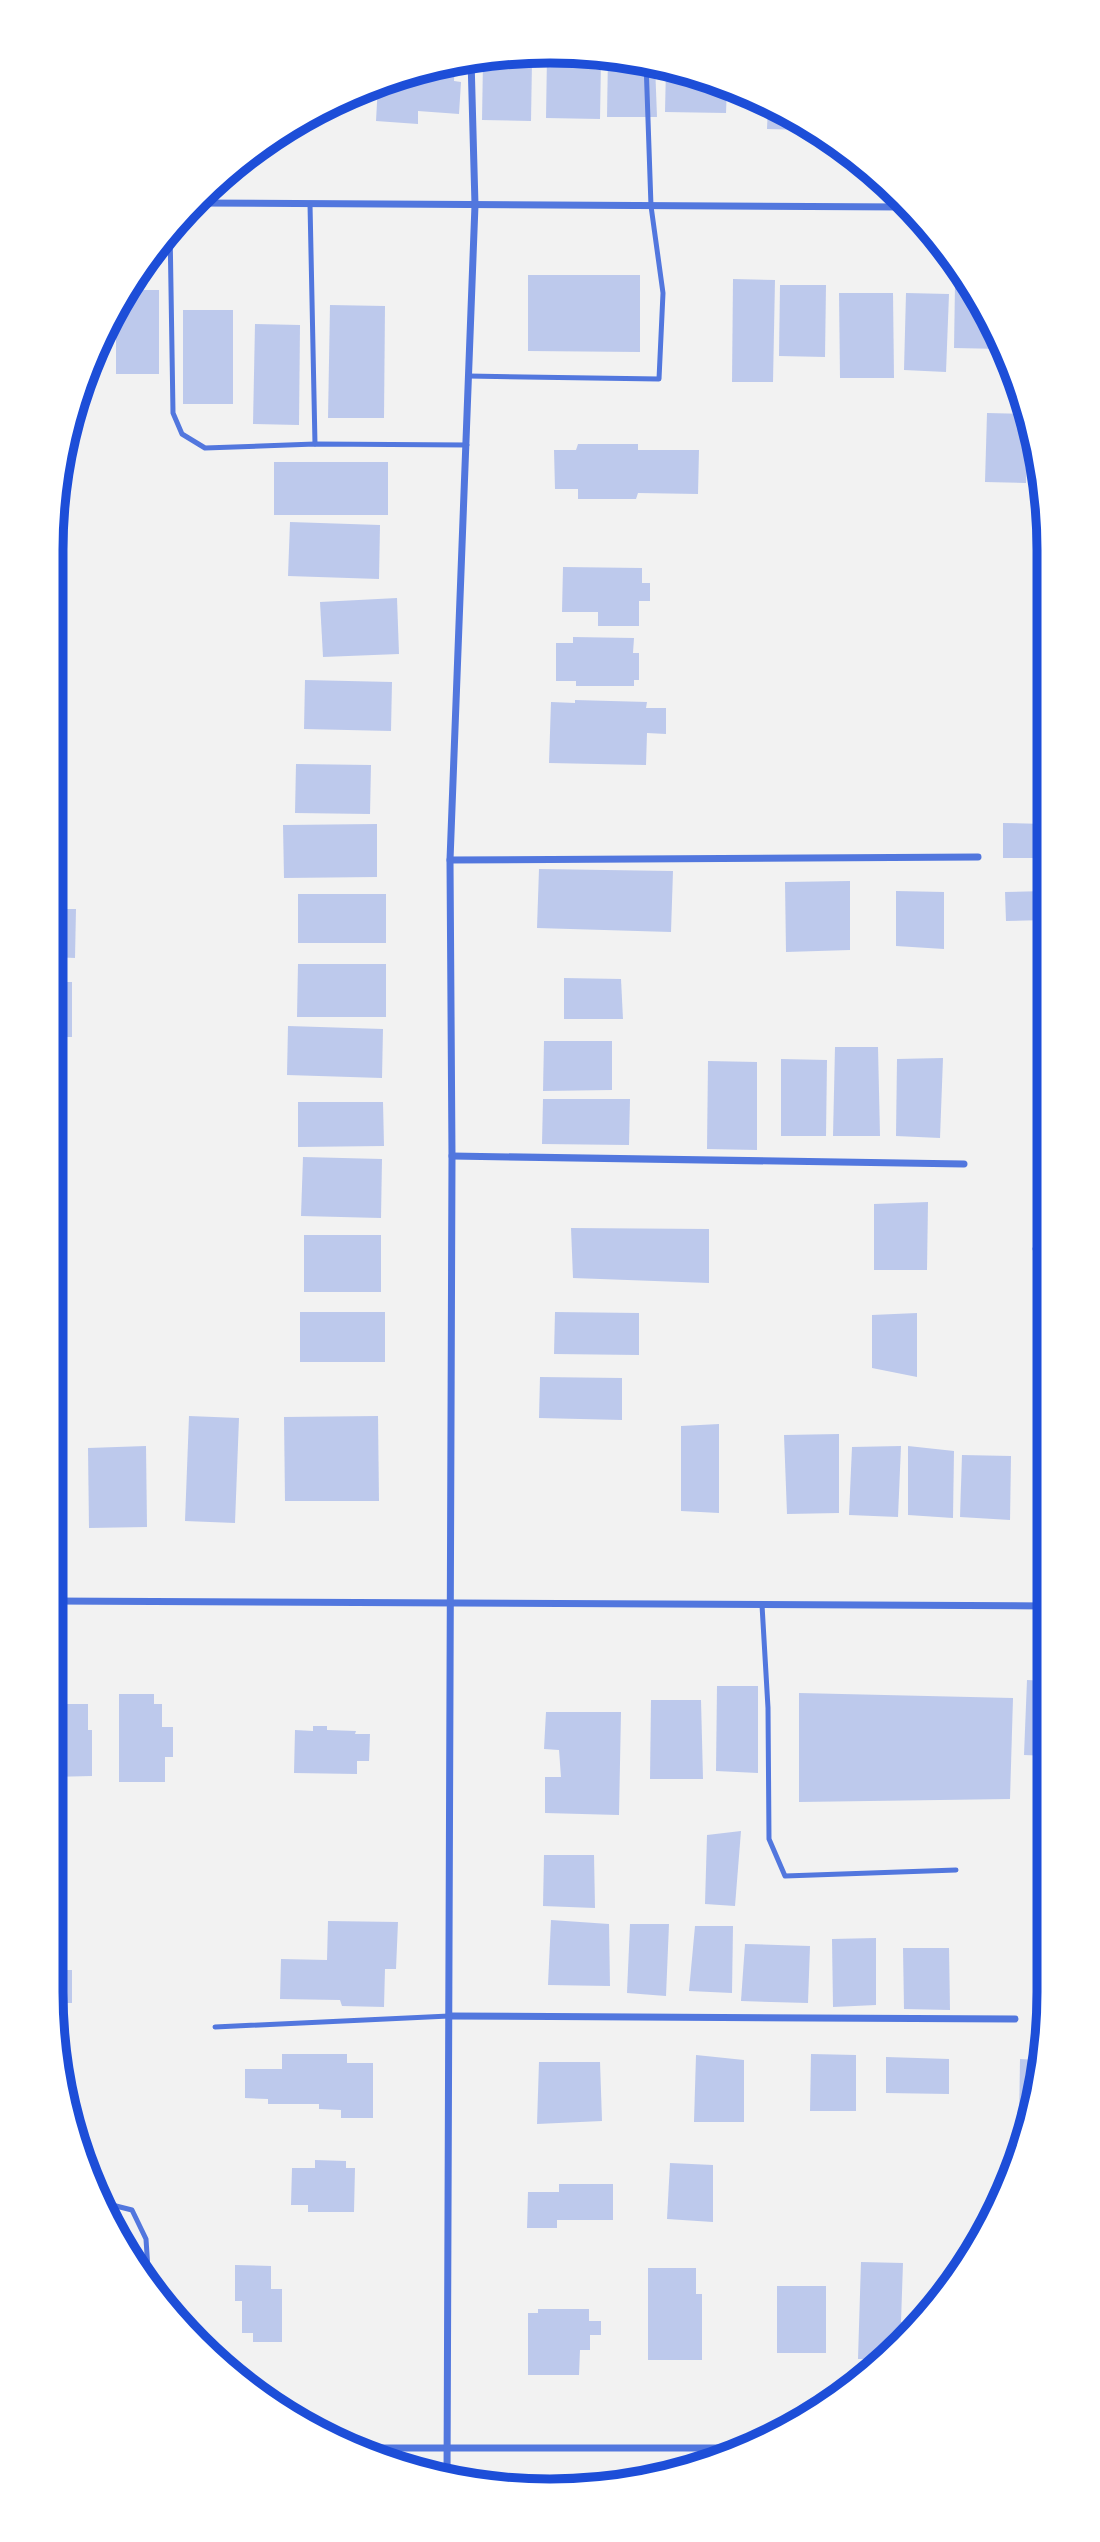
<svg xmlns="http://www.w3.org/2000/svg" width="1100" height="2542" font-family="'DejaVu Sans',sans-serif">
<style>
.building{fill:#bdc9ec}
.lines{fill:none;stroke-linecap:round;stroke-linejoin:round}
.service{stroke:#5277de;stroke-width:5}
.minor{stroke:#5277de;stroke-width:7}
.rim{fill:none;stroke:#1d4ed8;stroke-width:9}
</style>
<rect width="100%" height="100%" fill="#f2f2f2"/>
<g class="building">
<path d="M547,55h51v5l3,1 -1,58 -54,-1z"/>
<path d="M608,55l47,9 2,53h-50z"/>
<path d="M483,61h49l-1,60 -49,-1z"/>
<path d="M455,62l-1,19 7,1 -2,32 -41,-3v13l-42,-3 2,-37 43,-16z"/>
<path d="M666,67l43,10v9h18l-1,27 -61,-1z"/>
<path d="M768,106l39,19v5l-40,-1z"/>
<path d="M528,275h112v77l-112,-1z"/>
<path d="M733,279l42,1 -2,102h-41z"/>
<path d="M780,285h46l-1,72 -46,-1z"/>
<path d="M955,285h14l33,57v7l-48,-1z"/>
<path d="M125,290h34v84h-43v-70z"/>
<path d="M839,293h54l1,85h-54z"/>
<path d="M906,293l43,1 -3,78 -42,-2z"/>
<path d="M330,305l55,1 -1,112h-56z"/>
<rect x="183" y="310" width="50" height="94"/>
<path d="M255,324l45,1 -1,100 -46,-1z"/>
<path d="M98,344v31h-14z"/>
<path d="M987,413l39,1 2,7 -2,62 -41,-1z"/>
<path d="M578,444h60v6h61l-1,44 -60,-1 -2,6h-58v-10h-23l-1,-39h22z"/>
<rect x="274" y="462" width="114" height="53"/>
<path d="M290,522l90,3 -1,54 -91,-3z"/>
<path d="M563,567l79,1v15h8v18h-11v25h-41v-14h-36z"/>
<path d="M397,598l2,56 -76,3 -3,-55z"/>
<path d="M573,637l61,1 -1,15h6v27h-5v6h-58v-5h-20v-38h17z"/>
<path d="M305,680l87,2 -1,49 -87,-2z"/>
<path d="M575,700l72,2 -1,6h20v26l-19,-1 -1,32 -97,-2 2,-61 24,1z"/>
<path d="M296,764l75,1 -1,49 -75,-1z"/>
<path d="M1003,823l43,1v34h-43z"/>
<path d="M377,824v53l-93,1 -1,-53z"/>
<path d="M539,869l134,2 -2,61 -134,-4z"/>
<path d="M850,881v69l-64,2 -1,-70z"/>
<path d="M896,891l48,1v57l-48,-3z"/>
<path d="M1046,891v29l-40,1 -1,-29z"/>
<rect x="298" y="894" width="88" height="49"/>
<path d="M51,909h25l-1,49 -24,-1z"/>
<path d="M298,964h88v53h-89z"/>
<path d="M564,978l57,1 2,40h-59z"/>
<rect x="51" y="982" width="21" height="55"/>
<path d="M288,1026l95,3 -1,49 -95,-3z"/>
<path d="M544,1041h68v49l-69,1z"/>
<path d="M835,1047h43l2,89h-47z"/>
<path d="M943,1058l-3,80 -44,-2 1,-77z"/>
<path d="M781,1059l46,1 -1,76h-45z"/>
<path d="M708,1061l49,1v88l-50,-1z"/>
<path d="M543,1099h87l-1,46 -87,-1z"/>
<path d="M298,1102h85l1,44 -86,1z"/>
<path d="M303,1157l79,2 -1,59 -80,-2z"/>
<path d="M928,1202l-1,68h-53v-66z"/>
<path d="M571,1228l138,1v54l-136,-5z"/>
<rect x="304" y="1235" width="77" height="57"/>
<path d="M51,1252h3l1,52h-4z"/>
<rect x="300" y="1312" width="85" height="50"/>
<path d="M555,1312l84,1v42l-85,-1z"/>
<path d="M917,1313v64l-45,-9v-53z"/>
<path d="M1035,1345h12l1,97h-14z"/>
<path d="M540,1377l82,1v42l-83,-2z"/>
<path d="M189,1416l50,2 -4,105 -50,-2z"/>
<path d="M378,1416l1,85h-94l-1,-84z"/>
<path d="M719,1424v89l-38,-2v-85z"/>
<path d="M839,1434v79l-52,1 -3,-79z"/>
<path d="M146,1446l1,81 -58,1 -1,-80z"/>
<path d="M901,1446l-3,71 -49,-2 3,-68z"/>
<path d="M908,1446l46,5 -1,67 -45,-3z"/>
<path d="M962,1455l49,1 -1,64 -50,-3z"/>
<path d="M1027,1680l21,1 1,75 -25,-1z"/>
<path d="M717,1686h41v87l-42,-2z"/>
<path d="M799,1693l214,5 -3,101 -211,3z"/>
<path d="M119,1694h35v10h8v23h11v30h-8v25h-46z"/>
<path d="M651,1700h50l2,79h-53z"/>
<path d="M51,1704h37v26h4v46l-41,1z"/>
<path d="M546,1712h75l-2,103 -74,-2v-36h16l-2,-27 -15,-1z"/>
<path d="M313,1726h14v4l29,1 -1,3h15l-1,27h-12v13l-63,-1 1,-43 18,1z"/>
<path d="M741,1831l-6,75 -30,-2 2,-69z"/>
<path d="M544,1855h50l1,53 -52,-2z"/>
<path d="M551,1920l58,4 1,62 -62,-1z"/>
<path d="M328,1921l70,1 -2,47h-11l-1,38 -42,-1 -2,-6 -60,-1 1,-40 46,1z"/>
<path d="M630,1924h39l-3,72 -39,-3z"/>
<path d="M695,1926h38l-1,67 -43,-2z"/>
<path d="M876,1938v67l-43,2 -1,-68z"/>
<path d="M745,1944l65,2 -2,57 -67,-2z"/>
<path d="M903,1948h46l1,62 -46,-1z"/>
<path d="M51,1970h21v33h-19z"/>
<path d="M282,2054h65v9h26v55h-32v-8l-22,-1v-5h-51v-5l-23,-1v-29h37z"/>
<path d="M811,2054l45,1v56h-46z"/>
<path d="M696,2055l48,5v62h-50z"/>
<path d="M886,2057l63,2v35l-63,-1z"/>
<path d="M1020,2059l18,1 -11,64h-8z"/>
<path d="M539,2062h61l2,59 -65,3z"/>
<path d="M315,2160l31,1v7h9l-1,44h-46v-7h-17l1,-37h23z"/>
<path d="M670,2163l43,2v57l-46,-3z"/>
<path d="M559,2184h54v36h-56v8h-30l1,-36h31z"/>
<path d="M861,2262l42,1 -2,59 22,1 -44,36h-21z"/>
<path d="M235,2265l36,1v23h11v53h-29v-9h-11v-32h-7z"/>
<path d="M648,2268h48v26h6v66h-54z"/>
<rect x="777" y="2286" width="49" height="67"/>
<path d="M538,2309h51v12h12v14h-11v15h-10l-1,25h-51v-62h10z"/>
</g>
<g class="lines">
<g class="service">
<path d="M310,204l5,240"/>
<path d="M170,227l3,186 9,21 23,14 110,-4 152,1"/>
<path d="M468,376l191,3 4,-86 -12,-87 -5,-144"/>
<path d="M1035,1249l12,-1"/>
<path d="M762,1605l6,103 1,131 16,37 171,-6"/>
<path d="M215,2027l234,-11"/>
<path d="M100,2202l32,8 14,29 3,46"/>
</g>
<g class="minor">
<path d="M194,203l711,4"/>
<path d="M450,860l528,-3"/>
<path d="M452,1156l512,8"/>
<path d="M51,1601l997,5"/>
<path d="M449,2016l566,3"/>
<path d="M362,2448h385"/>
<path d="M447,2479l5,-1323 -2,-296 25,-655 -4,-146"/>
</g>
</g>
<path d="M0 0H1100V2542H0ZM550 63H550A487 487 0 0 1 1037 550V1992A487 487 0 0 1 550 2479H550A487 487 0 0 1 63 1992V550A487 487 0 0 1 550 63Z" fill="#fff" fill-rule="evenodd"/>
<path class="rim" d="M550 63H550A487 487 0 0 1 1037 550V1992A487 487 0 0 1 550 2479H550A487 487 0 0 1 63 1992V550A487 487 0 0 1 550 63Z"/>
</svg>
